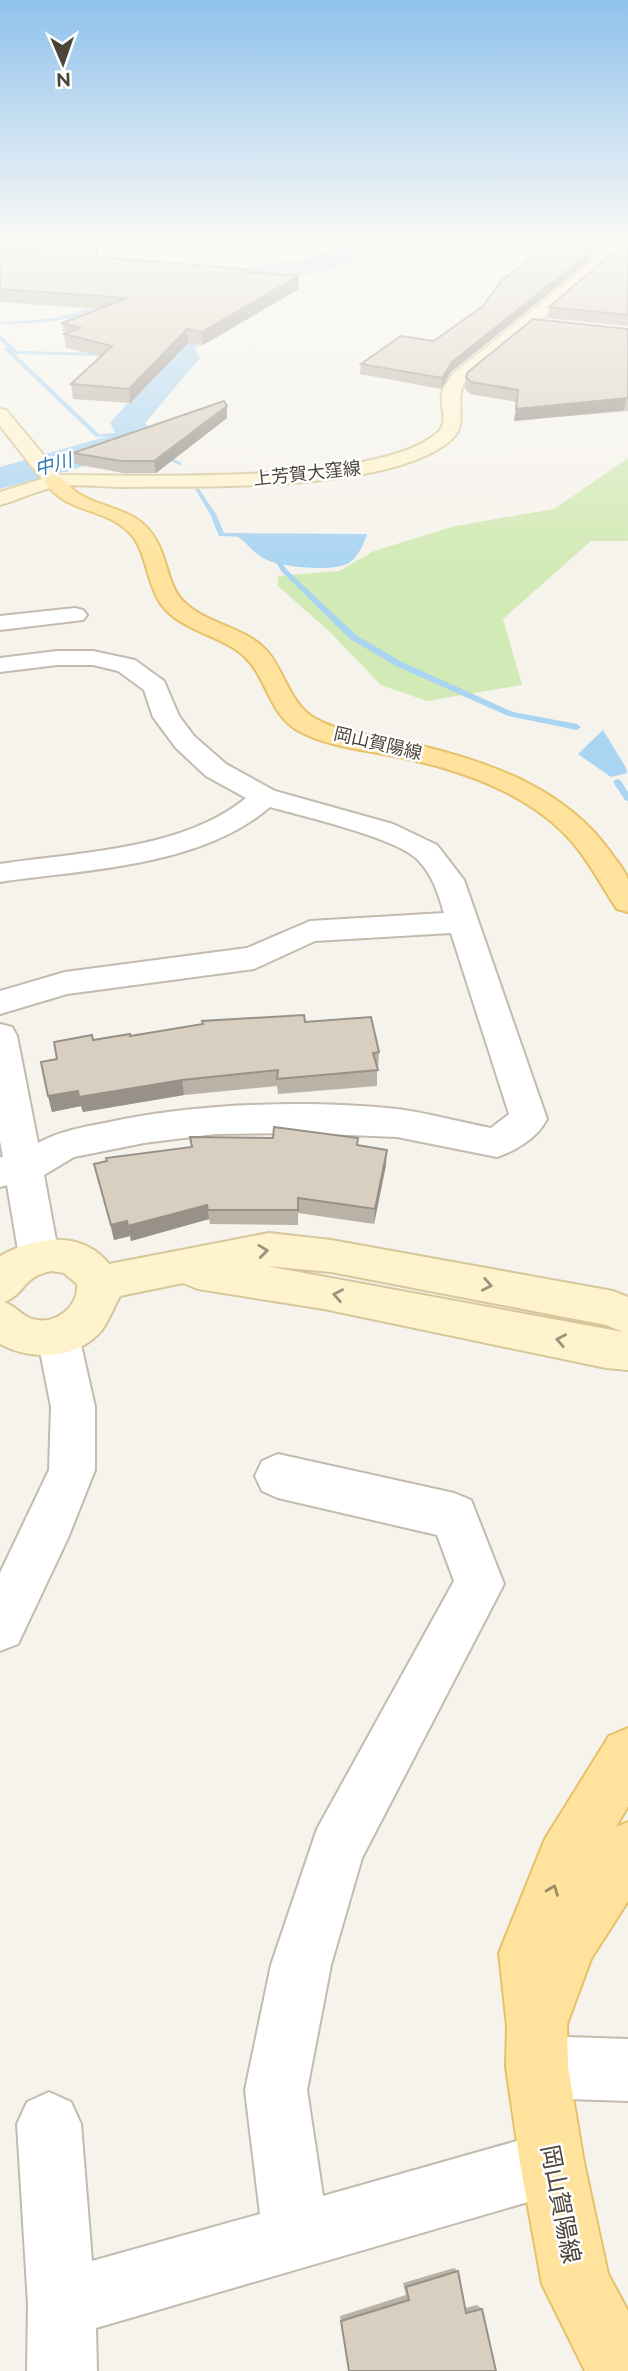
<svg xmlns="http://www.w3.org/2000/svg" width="628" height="2371" font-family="Raleway,'Noto Sans JP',sans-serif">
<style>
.green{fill:#d2eab5}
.water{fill:#a9d4f2}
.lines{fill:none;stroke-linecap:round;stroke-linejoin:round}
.stream{fill:#a9d4f2;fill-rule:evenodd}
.river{fill:#a9d4f2;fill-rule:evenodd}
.street-casing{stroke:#c2bbae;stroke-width:4}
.secondary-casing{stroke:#d6c79b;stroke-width:4}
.primary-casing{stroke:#e6c16a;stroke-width:4}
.street{fill:#fff;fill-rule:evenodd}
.secondary{fill:#fff3cd;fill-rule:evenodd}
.primary{fill:#ffe39c;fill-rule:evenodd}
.wall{fill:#bab2a6}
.shaded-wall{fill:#979187}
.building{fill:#d8cfc1;stroke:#979187;stroke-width:2}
.oneway{stroke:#9c937c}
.oneway2{stroke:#9c8c66}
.labels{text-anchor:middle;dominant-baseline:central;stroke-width:5;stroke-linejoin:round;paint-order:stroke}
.far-street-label{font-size:18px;fill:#4b4439;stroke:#fff}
.far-water-label{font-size:19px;font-style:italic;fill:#2e7ab2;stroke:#fff}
.near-street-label{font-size:24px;fill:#4b4439;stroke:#fff}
</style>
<rect width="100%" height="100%" fill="#f6f3ec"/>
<path class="green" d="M628,458v83h-37l-88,78 19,66 -95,16 -46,-16 -52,-54 -51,-45v-10l61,-5 35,-20 81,-25 99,-17z"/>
<g class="water">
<path d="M122,425l16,4 5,12 40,23 -4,1 -34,-17 -50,8 -28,16 -37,-1 -30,13v-12c27,-7 116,-18 129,-41z"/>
<path d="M231,533l136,1v1c-4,9 -8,21 -17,27 -13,11 -70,5 -85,-3 -14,-7 -20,-20 -34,-26z"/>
<path d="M603,730l23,38 1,5 -16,4 -33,-23z"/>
</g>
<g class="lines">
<g class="stream">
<path d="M351,239h6l-47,23 -80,11 -2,-1 79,-12z"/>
<path d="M103,297l4,1c-24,26 -73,25 -107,26v-2c33,-2 78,-1 103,-25z"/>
<path d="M0,335l18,16 89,2 -2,3 -90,-2 84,80 34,-2 2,3 -39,2 -91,-87v-2h3l-8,-8z"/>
<path d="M195,489h4l17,25 8,19 24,1 3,2 -1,1 -31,-1 -9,-22z"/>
<path d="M276,560h4l7,10 69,65 46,27 111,50 64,12 4,3 -4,3 -69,-14 -112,-50 -46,-27 -68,-67 -7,-11z"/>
<path d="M617,779l3,1 8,12v9l-3,-1 -12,-18z"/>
</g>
<path class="river" d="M350,239h30c-19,28 -77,37 -108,41l2,13 -4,6 -32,14 -9,11 -33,22 -1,3 5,9 -55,65 5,7v8l-14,14 -136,37v-22l116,-33 -6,-11 59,-66 -4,-8 7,-14 37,-23 9,-11 28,-12 -1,-11 9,-11 55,-9z"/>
<defs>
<g id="street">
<path d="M75,608l8,2 4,5 -4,5 -83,10v-14z"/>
<path d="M57,651h36l42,9 29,21 15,35 15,20 32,28 49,27 118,33 44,21 27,35 83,239c-9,18 -31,32 -50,38l-100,-20 -97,-4 -85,1 -71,9 -70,14 -30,18 15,81 -6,12 -14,4 -14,-4 -6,-12 -12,-71 -7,2v-30h3l-3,-16v-117l12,3 5,9 21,107c25,-14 53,-17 81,-23 86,-17 191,-20 278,-11 31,4 63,13 94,19l18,-14 -58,-181 -136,8 -61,28 -187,25 -67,20v-23l65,-19 182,-24 63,-27 134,-8c-6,-20 -11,-37 -26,-53 -20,-22 -116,-44 -148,-53 -70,60 -182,62 -270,75v-18c79,-12 183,-14 246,-66l-40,-22 -30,-28 -23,-31 -9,-27 -26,-19 -25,-6h-36l-57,7v-14z"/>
<path d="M58,1318l15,5 6,13 16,71v63l-27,68 -50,106 -18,7v-78l49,-103 2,-63 -14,-71 6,-13z"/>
<path d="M278,1454l176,39 17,7 33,84 -142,274 -31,107 -24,125 16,106 229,-65 23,9 9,23 -9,23 -23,9 -456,133 1,43h-70l1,-67 -11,-180 10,-22 22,-10 22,10 10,22 11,137 168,-47 -15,-124 26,-125 46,-136 137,-248 -17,-46 -159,-37 -16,-7 -7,-15 7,-15z"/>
<path d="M537,2036l91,3v62l-91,-3 -22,-9 -9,-22 9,-22z"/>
</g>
<g id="secondary">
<path d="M612,239h14l-24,30 -137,113c-12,19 5,41 -14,58 -59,52 -248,46 -327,47 -21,0 -47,-4 -68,0 -19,3 -37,13 -56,18v-13l42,-13 -42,-53v-17l6,1 54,65c83,0 317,10 377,-42 13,-11 2,-26 5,-40 2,-7 7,-13 11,-19l139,-111z"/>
<path d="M269,1233l62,7 282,51 15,6v73l-22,-2 -282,-59 -126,-20 -15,-6 -63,13c-6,11 -11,24 -18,34 -25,30 -70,31 -102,14v-88c34,-19 81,-27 109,8zM266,1266l65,6 275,53 17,7zM52,1271l12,2 13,11c2,22 -21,42 -45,35 -10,-3 -16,-13 -28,-17 22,-8 18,-26 48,-31z"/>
</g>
<g id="primary">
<path d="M54,475c11,3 15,13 25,19 28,17 61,14 78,48 11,19 11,46 28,61 24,22 60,24 82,48 18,21 23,54 49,68 30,16 68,18 102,26 74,18 148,44 193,108 5,8 15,18 17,27 0,10 0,22 0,32l-11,-3c-15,-22 -27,-46 -44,-66 -43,-50 -112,-73 -174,-86 -33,-7 -72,-10 -102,-27 -28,-17 -30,-52 -52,-73 -24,-23 -64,-25 -84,-53 -15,-21 -14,-54 -32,-72 -27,-26 -61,-17 -85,-51l3,-4z"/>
<path d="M628,1728v78l-12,21 12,-5v79l-37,58 -24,65 1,43 16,96 24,111 20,37v60h-43l-43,-87 -22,-121 -14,-96 1,-41 -8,-73 46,-114 64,-103z"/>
</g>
</defs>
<use href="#street" class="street-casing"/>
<use href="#secondary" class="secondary-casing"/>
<use href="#primary" class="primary-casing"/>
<use href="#street" class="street"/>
<use href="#secondary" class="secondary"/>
<use href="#primary" class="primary"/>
</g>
<g class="wall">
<path d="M0,239h98v18l148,12v3l53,17 -96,56 -15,-2 -58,60 -57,-4 -2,-15 30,-28 -35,-8 -4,-25 36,-14 -98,-7v-42l7,-2v-2l-7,1z"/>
<path d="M430,239h70l-17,11 -53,-7z"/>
<path d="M628,240v86l-81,-8 2,-11z"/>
<path d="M593,250l-1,9 -141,113 -10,17 -81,-15 1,-10 73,-23z"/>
<path d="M628,329v82l-114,10 3,-19 -47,-8 -5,-5 1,-12z"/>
<path d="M227,418l-71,55h-33l-48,-9 -2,-11z"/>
<path d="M305,1022l74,30 -1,16h-1v18l-99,8 -1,-8 -93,9 -101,17 -2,-6 -29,6 -4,-16 9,-37 36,-19 37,-4z"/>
<path d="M358,1145l28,20 -12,59 -76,-11v12l-88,-1 -1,-5 -78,22 -1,-5 -16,4 -20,-76z"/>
<path d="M454,2268l4,3 7,37 12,-3 5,4 -133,62 -9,-55 66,-21 -3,-12z"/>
</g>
<g class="shaded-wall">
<path d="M41,239h25v7l-58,14 -1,-4 -7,1v-13l13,-2z"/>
<path d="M96,239h2v31l-2,-13z"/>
<path d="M484,239h16l-17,11z"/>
<path d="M593,250l-1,9 -141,113 -10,17 1,-11 10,-16z"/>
<path d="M298,276l1,13 -96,56 -1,-13z"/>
<path d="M187,329l1,14 -58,60 -1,-14z"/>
<path d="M626,398l-2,12 -110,11 2,-12z"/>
<path d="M227,406v12l-71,55 -2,-12z"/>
<path d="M182,1080l2,15 -101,17 -2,-6 -29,6 -4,-16 30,-5z"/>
<path d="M387,1150l-1,15 -12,59 1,-15z"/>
<path d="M207,1205l2,14 -78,22 -3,-15z"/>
<path d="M127,1221l3,15 -16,4 -3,-15z"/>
</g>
<g class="building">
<path d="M0,239h41l-35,8 7,-5 -13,2z"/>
<path d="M70,239h26v18l150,12 -3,3 55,4 -96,56 -15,-3 -58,60 -58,-5 41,-38 -48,-12 16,-6 -18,-5 65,-25 -127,-9v-29l71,-19z"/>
<path d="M628,240v75l-79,-8z"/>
<path d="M550,244l43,6 -141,112 -10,16 -81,-14 40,-28 33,5 49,-35 19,-26z"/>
<path d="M533,319l95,10v69l-112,11 2,-19 -47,-8 -5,-5 2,-5z"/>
<path d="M224,401l3,5 -73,55h-33l-48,-8z"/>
<path d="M304,1015l1,7 66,-5 8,35 -6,1 5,17 -101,9 1,-9 -96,10 -103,17 -1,-6 -30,5 -7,-34 16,-3 -3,-17 38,-7 1,5 37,-6v2l73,-12 -1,-3z"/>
<path d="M274,1127l84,11 -1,7 30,5 -12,59 -77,-11v12h-90l-1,-5 -79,21 -1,-5 -16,4 -17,-61 13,-3 -1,-3 86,-11 -2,-10 83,1z"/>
<path d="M458,2271l8,42 16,-4 14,62h-147l-8,-50 68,-21 -3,-13z"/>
</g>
<defs><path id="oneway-chevron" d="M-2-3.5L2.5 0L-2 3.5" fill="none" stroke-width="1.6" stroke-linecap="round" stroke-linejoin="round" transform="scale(1.75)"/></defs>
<g class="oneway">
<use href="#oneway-chevron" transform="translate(263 1251) rotate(-7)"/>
<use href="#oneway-chevron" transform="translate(487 1285) rotate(11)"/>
<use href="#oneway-chevron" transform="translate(338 1295) rotate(-169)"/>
<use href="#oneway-chevron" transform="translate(561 1340) rotate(-169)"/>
</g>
<use class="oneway2" href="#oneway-chevron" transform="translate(553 1890) rotate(-69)"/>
<linearGradient id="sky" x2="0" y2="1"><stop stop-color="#8fc1ec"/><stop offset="0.42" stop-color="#fbfaf6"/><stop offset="1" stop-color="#fbfaf6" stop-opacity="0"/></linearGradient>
<rect width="628" height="571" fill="url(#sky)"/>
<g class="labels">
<g class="far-street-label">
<text transform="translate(307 473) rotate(-6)">上芳賀大窪線</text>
<text transform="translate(378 743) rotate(13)">岡山賀陽線</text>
</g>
<g class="far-water-label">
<text transform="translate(53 464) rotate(-15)">中川</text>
</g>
<g class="near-street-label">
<text transform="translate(561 2204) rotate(79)">岡山賀陽線</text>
</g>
</g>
<g transform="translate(63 63) rotate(178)" stroke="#ffffff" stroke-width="5" paint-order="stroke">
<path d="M0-5L12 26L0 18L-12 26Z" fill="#4b4439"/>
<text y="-10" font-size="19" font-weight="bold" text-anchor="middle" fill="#4b4439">N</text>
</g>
</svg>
